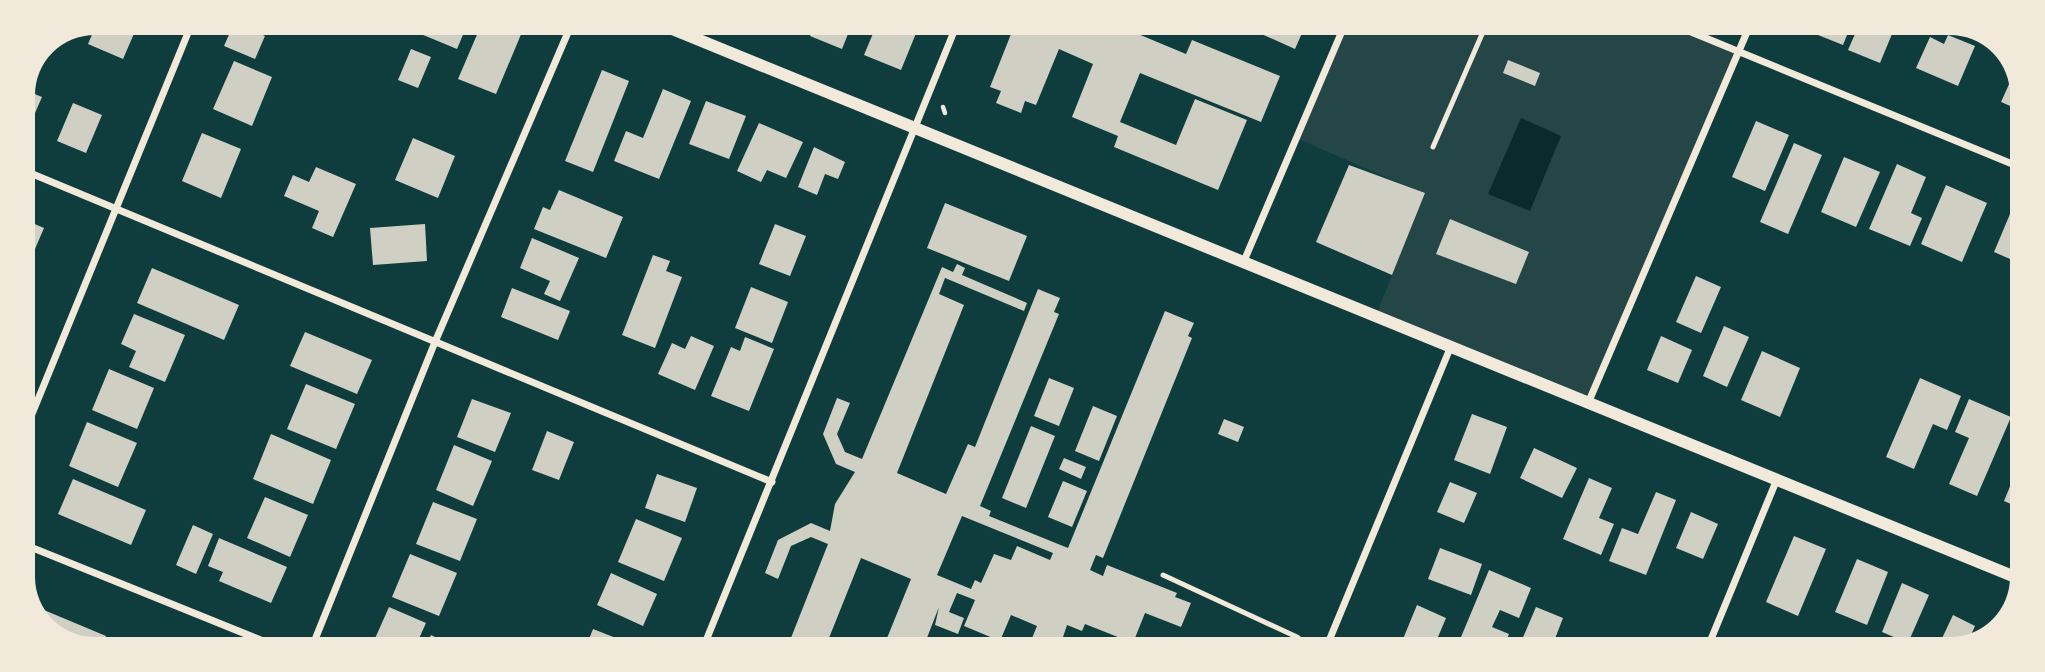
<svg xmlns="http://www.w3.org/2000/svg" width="2045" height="672" font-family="Signika,sans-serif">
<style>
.green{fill:#244646}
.water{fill:#0a2a2b}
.building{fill:#cfcfc3;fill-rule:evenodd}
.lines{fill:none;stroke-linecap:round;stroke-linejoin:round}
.path{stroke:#f1e9da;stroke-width:4.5}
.service{stroke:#f1e9da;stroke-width:5}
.minor{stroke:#f1e9da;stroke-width:7}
.tertiary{stroke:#f1e9da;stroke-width:12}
</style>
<rect width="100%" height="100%" fill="#0f3d3e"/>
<path class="green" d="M1345,24l329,1 65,26 -150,350 -213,-86 49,-121 -129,-56z"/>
<path class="water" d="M1521,118l40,18 -31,75 -42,-17z"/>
<g class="building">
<path d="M97,23h24l15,6 -13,30 -35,-15z"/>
<path d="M234,23l31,13 -10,23 -31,-13z"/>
<path d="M320,23h27l-4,10z"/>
<path d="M420,23h48l-11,26 -41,-17z"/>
<path d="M482,23h20l20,9 -26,62 -38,-15z"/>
<path d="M815,24h37l-10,25 -32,-13z"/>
<path d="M877,24l42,2 -18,44 -37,-15z"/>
<path d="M1015,24h99l72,30 6,-14 88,36 -19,46 -121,-49 -20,49 56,23 19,-46 52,21 -29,70 -104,-43 4,-11 -46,-19 21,-53 -34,-15 -23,56 -11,-4 -4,12 -25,-10 5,-12 -11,-4z"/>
<path d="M1260,24h46l-11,25 -38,-17z"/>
<path d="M1810,25h41l-8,20 -35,-14z"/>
<path d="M1859,25h12l21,9 -12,29 -32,-13z"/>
<path d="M1948,35l27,11 -17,40 -42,-18 14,-31 14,7z"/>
<path d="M411,49l20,8 -13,31 -20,-8z"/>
<path d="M1508,60l32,13 -5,13 -32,-13z"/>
<path d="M234,61l38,16 -20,49 -39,-17z"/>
<path d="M602,70l27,11 -36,91 -28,-11z"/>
<path d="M2015,71l7,19v21l-21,-9z"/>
<path d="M663,89l28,12 -32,78 -45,-18 12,-30 17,7z"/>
<path d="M25,90l17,7 -14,32 -5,-2z"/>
<path d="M706,101l40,15 -17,43 -40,-15z"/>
<path d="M73,103l29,12 -16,38 -29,-12z"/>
<path d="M1756,121l33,14 -24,56 -33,-14z"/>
<path d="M759,123l44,19 -17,36 -19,-8 -6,12 -24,-11z"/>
<path d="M202,133l39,16 -20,49 -39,-17z"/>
<path d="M413,138l42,18 -17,42 -43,-18z"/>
<path d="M1794,143l28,12 -34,79 -28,-12z"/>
<path d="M814,147l31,15 -7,17 -13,-5 -8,21 -19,-8z"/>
<path d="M1844,157l36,15 -24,55 -35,-15z"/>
<path d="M1897,164l29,13 -15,36 11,5 -12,28 -41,-17z"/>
<path d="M1349,165l76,28 -33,82 -76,-33z"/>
<path d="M316,167l40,17 -23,53 -21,-9 7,-17 -35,-15 9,-21 16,7z"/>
<path d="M1946,185l41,18 -25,59 -41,-18z"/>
<path d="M559,190l64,27 -17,41 -72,-29 9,-22 7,3z"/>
<path d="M945,203l82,33 -18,45 -82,-33z"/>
<path d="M2010,214l11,5v34l-4,9 -23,-10z"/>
<path d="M23,219l21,9 -21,49z"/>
<path d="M1450,219l79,33 -13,32 -80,-30z"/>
<path d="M425,224l2,37 -54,4 -3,-37z"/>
<path d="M775,224l31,12 -16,40 -31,-12z"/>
<path d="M532,238l47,20 -19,43 -16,-7 6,-13 -30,-13z"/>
<path d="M653,255l17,6 -4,10 16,6 -27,71 -33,-13z"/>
<path d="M957,264l8,4 -3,7 65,28 -3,8 -79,-33 -6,16 25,11 -67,168 49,21 22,-50 7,3 63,-158 22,9 -6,14 5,2 -79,192 11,5 -2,5 79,32 97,-237 29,12 -6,13 4,2 -89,220 -7,-3 -6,15 13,6 4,-11 70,28 -2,4 16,6 -10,24 -36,-14 -12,30 -48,-19 -3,7 -15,-6 -5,15 7,3 -3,5h-38l9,-22 -26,-11 -11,26 -36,-15 11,-26 -18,-7 -8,19 15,6 -6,16 -23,-9 4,-18 -16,41h-40l28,-69 -50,-21 -36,90h-38l41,-104 -17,-7 -20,9 -13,33 -13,-6 13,-33 33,-17 19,8 5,-27 20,-32 -19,-8 -13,-30 14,-36 13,5 -13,31 8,18 17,7 80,-192 11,5zM962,516l91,37 -3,7 -33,-14 -6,14 -17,-6 -13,29 -6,-3 -4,9 -34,-14z"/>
<path d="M152,268l87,37 -15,35 -87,-37z"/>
<path d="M1696,276l25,11 -20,46 -25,-11z"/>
<path d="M751,287l37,15 -16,41 -37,-15z"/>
<path d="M512,288l58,23 -12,29 -57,-23z"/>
<path d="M134,314l51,21 -20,47 -36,-15 7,-16 -15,-7z"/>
<path d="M1724,326l25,11 -22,50 -24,-11z"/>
<path d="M305,332l67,28 -15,34 -67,-28z"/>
<path d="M691,336l23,10 -19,44 -37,-16 14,-31 13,6z"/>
<path d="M1661,336l31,14 -14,33 -31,-13z"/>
<path d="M745,337l29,12 -25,62 -38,-15 20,-49 9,4z"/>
<path d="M1762,351l38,17 -20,49 -39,-17z"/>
<path d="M109,369l45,19 -17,41 -45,-19z"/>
<path d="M1049,378l25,10 -15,38 -25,-10z"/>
<path d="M1920,378l41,18 -14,34 -14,-6 -19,45 -28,-12z"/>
<path d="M306,384l49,20 -19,45 -49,-20z"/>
<path d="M472,399l39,14 -16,39 -38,-15z"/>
<path d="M1969,399l42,18 -34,79 -28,-12 20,-46 -14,-6z"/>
<path d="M1093,406l24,10 -18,45 -24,-10z"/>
<path d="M1472,414l35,13 -17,47 -36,-14z"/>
<path d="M1224,419l20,8 -6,15 -20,-8z"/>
<path d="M87,422l50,21 -19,44 -49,-21z"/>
<path d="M1031,426l24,10 -29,72 -24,-10z"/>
<path d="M547,431l27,11 -15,38 -27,-10z"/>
<path d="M271,434l60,26 -18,44 -60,-25z"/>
<path d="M454,445l38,16 -19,45 -37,-16z"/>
<path d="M1534,448l43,20 -15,30 -42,-20z"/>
<path d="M1064,458l22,9 -5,12 -22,-10z"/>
<path d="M2020,462v46l-16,-7z"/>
<path d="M657,474l40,14 -12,34 -40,-14z"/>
<path d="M1589,478l23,10 -13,30 15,6 -13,31 -38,-16z"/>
<path d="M73,479l73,31 -15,35 -73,-31z"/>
<path d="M1063,481l24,10 -15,36 -24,-10z"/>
<path d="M1450,482l27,11 -13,30 -27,-11z"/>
<path d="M1656,492l20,8 -30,75 -37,-14 13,-33 16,6z"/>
<path d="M265,497l43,18 -18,42 -43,-19z"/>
<path d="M433,502l44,17 -17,42 -44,-17z"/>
<path d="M1691,512l27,12 -15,35 -27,-11z"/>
<path d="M636,519l46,19 -18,43 -46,-19z"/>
<path d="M193,525l20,9 -17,40 -20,-9z"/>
<path d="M1794,536l32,13 -28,67 -32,-14z"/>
<path d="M219,538l68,29 -16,36 -52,-22 4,-9 -15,-6z"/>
<path d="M1440,548l42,16 -11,31 -43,-16z"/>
<path d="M410,554l47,19 -18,43 -47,-19z"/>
<path d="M1857,559l31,13 -21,53 -32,-13z"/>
<path d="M1489,570l42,18 -12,30 -19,-8 -8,17 17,7 -6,15h-47z"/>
<path d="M611,573l46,21 -14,32 -46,-21z"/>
<path d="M1902,583l27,12 -21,48 -26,-11z"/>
<path d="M32,605l74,31 -5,11h-25l-36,-23z"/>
<path d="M1417,605l29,13 -13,31 -30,-10z"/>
<path d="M389,607l37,16 -9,20 9,3 5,-11 16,8 -2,4h-63l-9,-4z"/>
<path d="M1536,607l27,11 -12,31h-33z"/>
<path d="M1953,615l22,11 -8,18 -17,5h-13z"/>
<path d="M593,629l46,18h-53z"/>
</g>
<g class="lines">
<path class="path" d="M943,107l2,6"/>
<g class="service">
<path d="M1433,147l53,-122"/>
<path d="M1163,575l134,62 13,11"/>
</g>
<g class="minor">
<path d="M1674,25l348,143"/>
<path d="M23,170l749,312"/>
<path d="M1244,261l101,-237"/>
<path d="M1589,401l161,-376"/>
<path d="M23,436l169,-413"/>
<path d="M23,544l255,103"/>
<path d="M312,647l123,-305 137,-319"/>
<path d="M703,648l254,-624"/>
<path d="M1326,648l125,-302"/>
<path d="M1707,649l70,-170"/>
</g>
<path class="tertiary" d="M660,24l1360,555"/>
</g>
<path d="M0 0H2045V672H0ZM95 35H1950A60 60 0 0 1 2010 95V577A60 60 0 0 1 1950 637H95A60 60 0 0 1 35 577V95A60 60 0 0 1 95 35Z" fill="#f1e9da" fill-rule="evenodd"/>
</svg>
